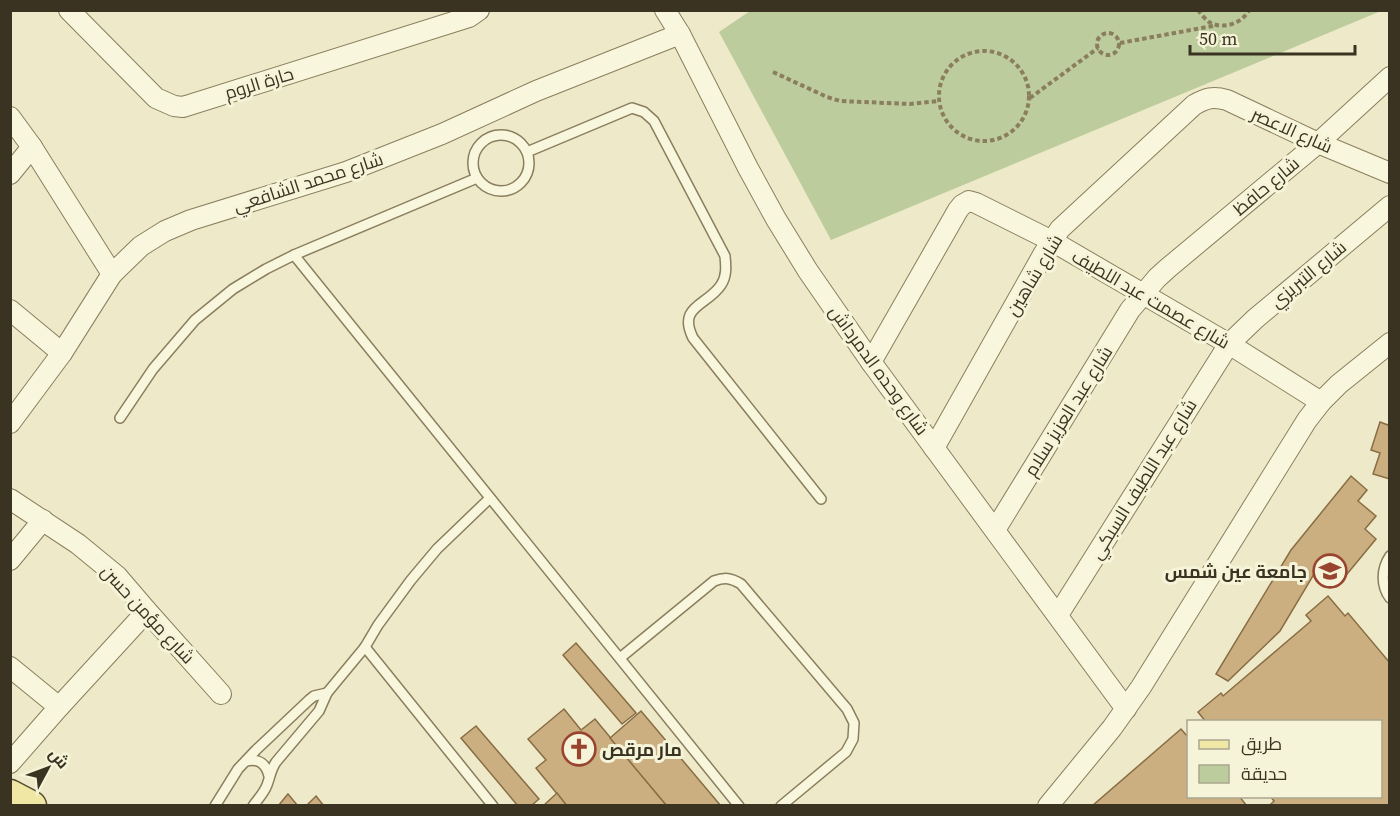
<svg xmlns="http://www.w3.org/2000/svg" width="1400" height="816" font-family="'Source Serif 4',Cairo,serif">
<style>
.green{fill:#bdcc9d}
.building{fill:#cbaf80;stroke:#896d44;stroke-width:1.5}
.lines{fill:none;stroke-linecap:round;stroke-linejoin:round}
.lane-casing{stroke:#8a7e5e;stroke-width:12}
.street-casing{stroke:#8a7e5e;stroke-width:22}
.primary-casing{stroke:#584c32;stroke-width:33}
.path{stroke:#8a7e5e;stroke-width:4;stroke-dasharray:4.5 3;stroke-linecap:butt}
.lane{stroke:#f8f6dc;stroke-width:9}
.street{stroke:#f8f6dc;stroke-width:20}
.primary{stroke:#efe7a3;stroke-width:30}
.labels{text-anchor:middle;dominant-baseline:central;stroke-width:6;stroke-linejoin:round;paint-order:stroke}
.street-label{font-size:18px;fill:#3b3321;stroke:#f5f3d8}
.poi-label{font-size:18px;font-weight:bold;fill:#3b3321;stroke:#f5f3d8;text-anchor:end}
</style>
<rect width="100%" height="100%" fill="#eeeac9"/>
<path class="green" d="M750,11v-1l631,1 -550,229 -112,-208z"/>
<g class="building">
<path d="M1380,422l8,3 2,-3v57l-17,-5 7,-21 -9,-3z"/>
<path d="M1351,476l16,14 -9,11 18,15 -11,13 11,10 -38,46 -21,-16 -37,62 -52,50 -12,-7 75,-124z"/>
<path d="M1328,596l17,20 3,-3 42,50v143h-121l5,-5 -4,-5h110v-74h-174l-8,-10 23,-19 2,3 88,-75 -5,-6z"/>
<path d="M576,643l60,70 -14,11 -59,-69z"/>
<path d="M564,709l17,21 14,-11 72,87h-100l-31,-38 10,-8 -18,-21z"/>
<path d="M641,711l80,95h-54l-57,-68z"/>
<path d="M476,726l63,73 -8,7h-13l-57,-68z"/>
<path d="M1181,729l7,8v59h51l8,10h-155z"/>
<path d="M557,793l10,13h-24z"/>
<path d="M288,794l10,12h-20z"/>
<path d="M316,796l8,10h-18z"/>
</g>
<g class="lines">
<defs>
<g id="lane">
<circle cx="501" cy="163" r="28"/>
<path d="M527,152l105,-44 12,4 10,9 71,135c1,10 2,20 -4,29 -14,21 -44,21 -28,53l128,161"/>
<path d="M294,255l445,551"/>
<path d="M120,418l33,-49 42,-49 38,-31 33,-20 28,-14 183,-77"/>
<path d="M1390,556c-9,13 -9,30 0,42"/>
<path d="M365,647l128,159"/>
<path d="M620,658l94,-77c11,-4 17,-3 27,3l106,125 7,14 -1,16 -7,13 -65,54"/>
<path d="M246,761c13,-3 20,3 23,15"/>
<path d="M215,806l23,-37 18,-19 53,-50 5,-4 13,-3"/>
<path d="M253,806c5,-7 11,-13 14,-21 3,-8 4,-16 9,-23l43,-51 8,-18 38,-46 13,-22 33,-45 26,-31 53,-51"/>
</g>
<g id="street">
<path d="M69,10l87,88 18,8 9,1 286,-90 10,-7"/>
<path d="M665,10l15,24 68,134 28,51 32,52 63,91 255,347"/>
<path d="M10,117l22,30 80,127"/>
<path d="M10,174l22,-27"/>
<path d="M10,310l52,43"/>
<path d="M871,362l87,-152 4,-5 7,-4 7,2 76,38 177,103 92,58"/>
<path d="M10,423l52,-70 50,-79 29,-28 24,-15 26,-11 155,-48 96,-38 94,-43 144,-57"/>
<path d="M934,448l110,-195 16,-24 134,-124c12,-7 19,-9 33,-5l91,43 72,30"/>
<path d="M10,499l68,45 39,32 30,35 74,83"/>
<path d="M995,530l135,-220 27,-32 11,-10 150,-125 72,-66"/>
<path d="M10,560l33,-40"/>
<path d="M1058,615l171,-271 26,-25 135,-113"/>
<path d="M10,667l49,40"/>
<path d="M10,763l49,-56 88,-96"/>
<path d="M1048,806l64,-78 29,-41 166,-267 14,-18 18,-18 51,-41"/>
</g>
<path id="primary" d="M10,795l21,11"/>
</defs>
<use href="#lane" class="lane-casing"/>
<use href="#street" class="street-casing"/>
<use href="#primary" class="primary-casing"/>
<g class="path">
<path d="M1198,10c3,4 7,9 11,12 13,8 33,2 40,-12"/>
<circle cx="1108" cy="44" r="11"/>
<path d="M1120,43l98,-18"/>
<circle cx="984" cy="96" r="45"/>
<path d="M773,72l54,25 13,4 70,3 29,-3"/>
<path d="M1030,98l68,-50"/>
</g>
<use href="#lane" class="lane"/>
<use href="#street" class="street"/>
<use href="#primary" class="primary"/>
</g>
<defs>
<symbol id="university-ring" viewBox="-11 -11 22 22"><circle r="9.5" fill="#f5f3d8" stroke="#98442f" stroke-width="1.5"/><path d="M0-5L7-2L0 1L-7-2ZM-4 1L0 2.5L4 1V4Q0 6-4 4Z" fill="#98442f"/></symbol>
<symbol id="church-ring" viewBox="-11 -11 22 22"><circle r="9.5" fill="#f5f3d8" stroke="#98442f" stroke-width="1.5"/><path d="M-1.2-6h2.4v3.5h3.3v2.4h-3.3V6h-2.4V-.1h-3.3v-2.4h3.3Z" fill="#98442f"/></symbol>
</defs>
<g fill-rule="evenodd">
<use href="#university-ring" x="1311" y="552" width="38" height="38"/>
<use href="#church-ring" x="560" y="730" width="38" height="38"/>
</g>
<g class="labels">
<g class="street-label">
<text transform="translate(259 83) rotate(-17)">حارة الروم</text>
<text transform="translate(1292 130) rotate(24)">شارع الاعصر</text>
<text transform="translate(308 182) rotate(-18)">شارع محمد الشافعي</text>
<text transform="translate(1266 186) rotate(-40)">شارع حافظ</text>
<text transform="translate(1308 274) rotate(-40)">شارع التبريزي</text>
<text transform="translate(1034 275) rotate(-59)">شارع شاهين</text>
<text transform="translate(1151 299) rotate(30)">شارع عصمت عبد اللطيف</text>
<text transform="translate(879 370) rotate(54)">شارع وحده الدمرداش</text>
<text transform="translate(1068 411) rotate(-58)">شارع عبد العزيز سلام</text>
<text transform="translate(1143 479) rotate(-58)">شارع عبد اللطيف السبكي</text>
<text transform="translate(148 614) rotate(47)">شارع مؤمن حسن</text>
</g>
<g class="poi-label">
<text x="1307" y="571">جامعة عين شمس</text>
<text x="602" y="749" text-anchor="start">مار مرقص</text>
</g>
</g>
<rect width="1400" height="816" fill="none" stroke="#3b3321" stroke-width="24"/>
<rect x="1187" y="720" width="195" height="78" fill="#f5f3d8" stroke="#aba68f" stroke-width="1.5"/>
<rect x="1199" y="740" width="30" height="9" fill="#efe7a3" stroke="#aba68f" stroke-width="1.5"/>
<text x="1241" y="750" font-size="18" fill="#3b3321">طريق</text>
<rect x="1199" y="765" width="30" height="18" fill="#bdcc9d" stroke="#aba68f" stroke-width="1.5"/>
<text x="1241" y="780" font-size="18" fill="#3b3321">حديقة</text>
<g transform="translate(48 768) rotate(49)" stroke="#f5f3d8" stroke-width="4.5" paint-order="stroke">
<path d="M0-4.5L10 22L0 15L-10 22Z" fill="#3b3321"/>
<text y="-9" font-size="16" font-weight="bold" text-anchor="middle" fill="#3b3321">ش</text>
</g>
<path d="M1190 45v9h165v-9" fill="none" stroke="#3b3321" stroke-width="3"/>
<text x="1199" y="45" font-size="18" fill="#3b3321" stroke="#f5f3d8" stroke-width="4.5" paint-order="stroke">50 m</text>
</svg>
